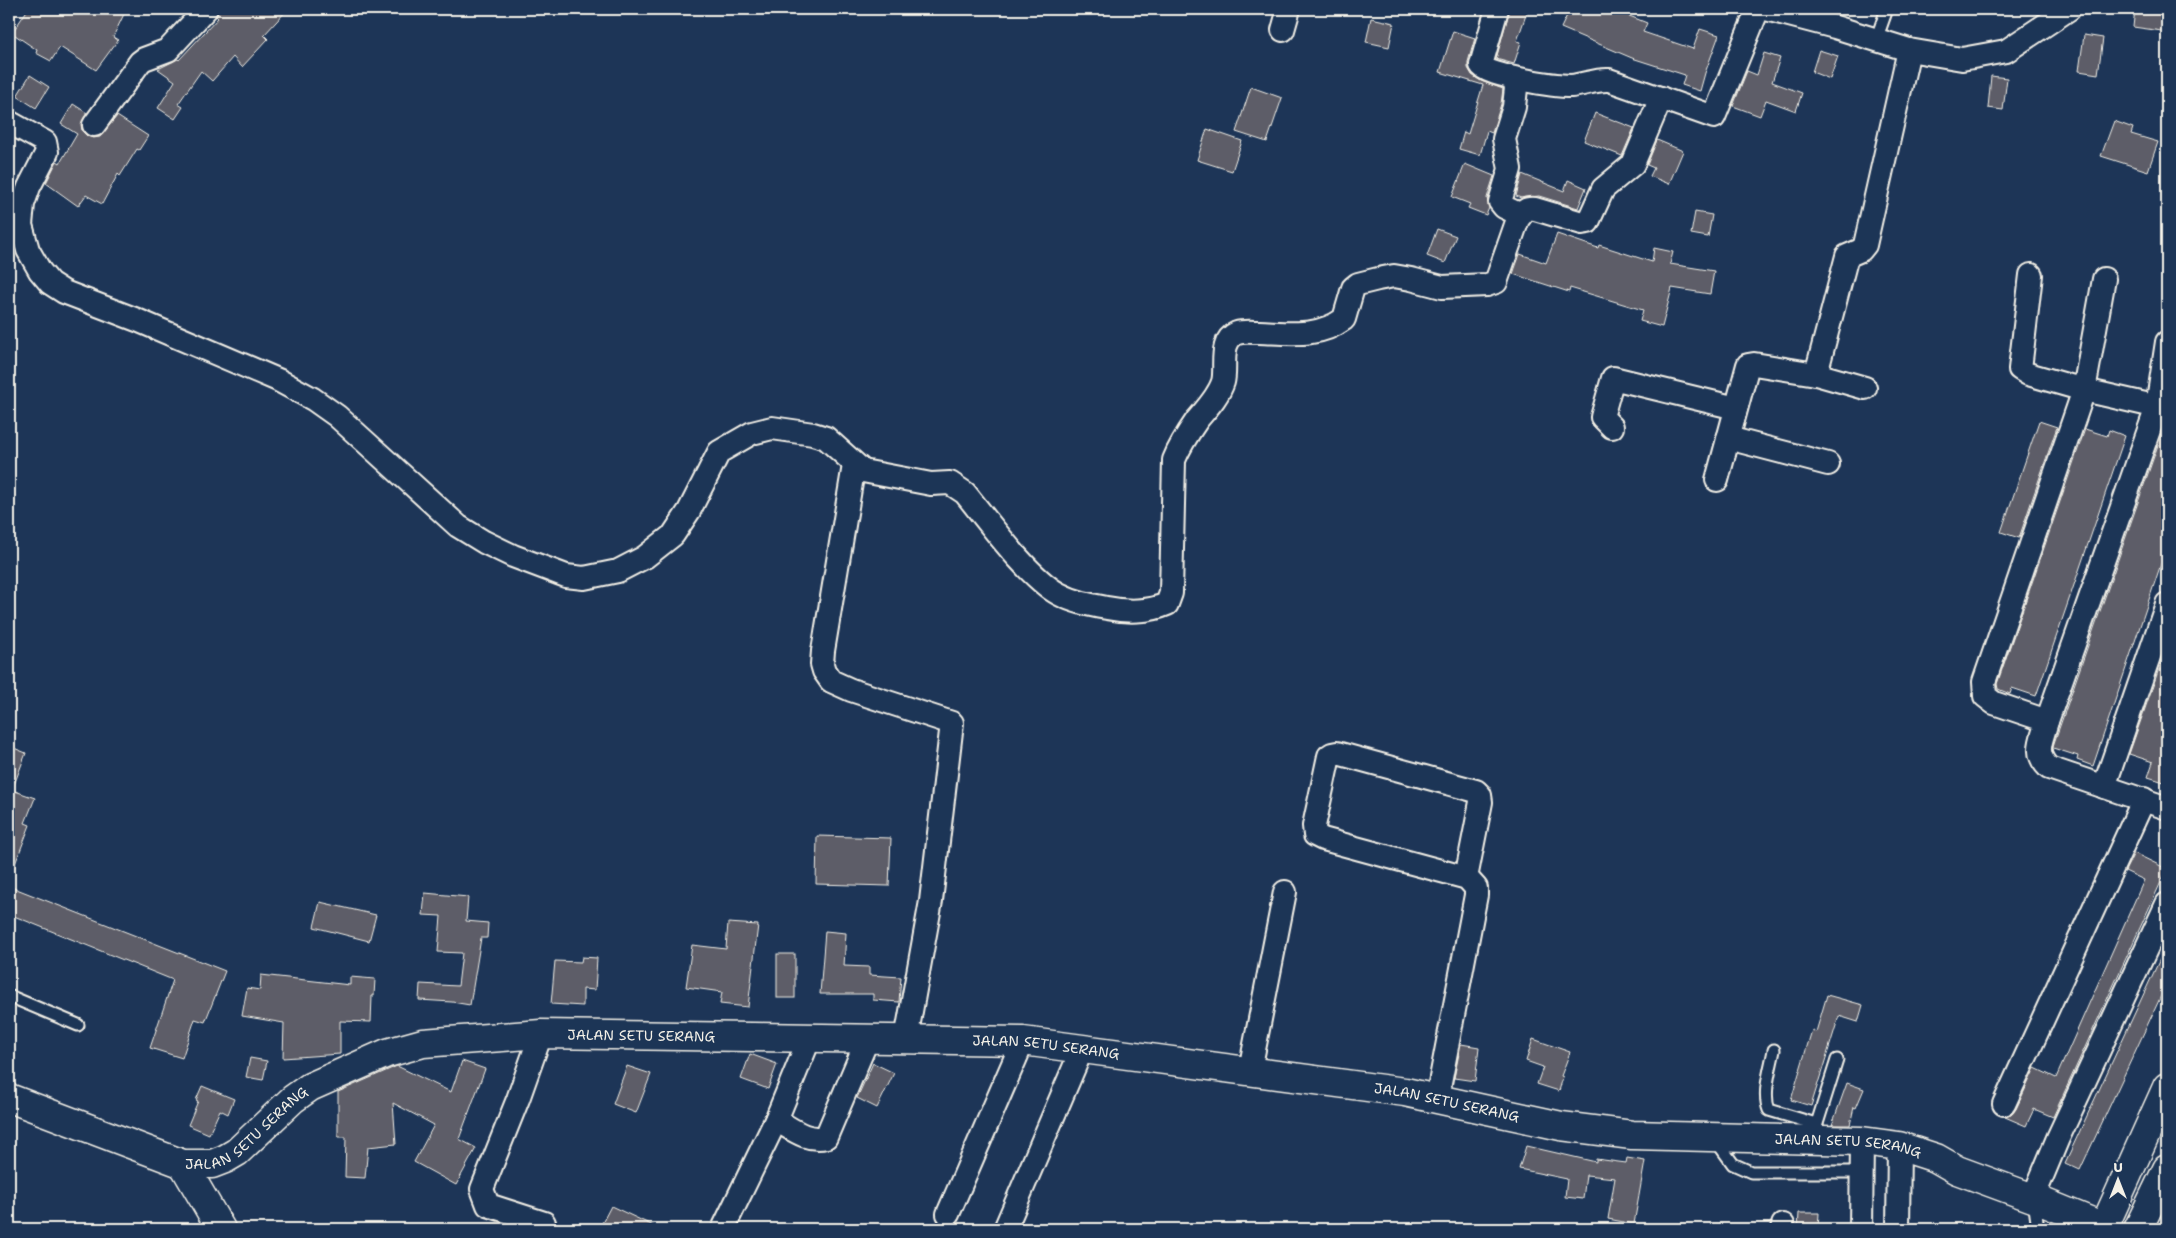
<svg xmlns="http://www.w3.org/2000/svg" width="2176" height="1238" font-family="'Shantell Sans',sans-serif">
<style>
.building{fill:#5d5d67;stroke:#f4f1e8}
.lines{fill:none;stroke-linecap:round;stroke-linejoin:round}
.service-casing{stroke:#f4f1e8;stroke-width:15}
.minor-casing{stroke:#f4f1e8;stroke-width:26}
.tertiary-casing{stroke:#f4f1e8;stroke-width:31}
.service{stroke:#1d3557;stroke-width:11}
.minor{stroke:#1d3557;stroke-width:22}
.tertiary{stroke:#1d3557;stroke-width:28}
.labels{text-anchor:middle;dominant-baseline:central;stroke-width:4;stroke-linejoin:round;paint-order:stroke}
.street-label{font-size:14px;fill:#f4f1e8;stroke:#1d3557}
</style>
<rect width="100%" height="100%" fill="#1d3557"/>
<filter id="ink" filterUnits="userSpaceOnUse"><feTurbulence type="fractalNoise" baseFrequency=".02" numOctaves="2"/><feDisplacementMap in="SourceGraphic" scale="10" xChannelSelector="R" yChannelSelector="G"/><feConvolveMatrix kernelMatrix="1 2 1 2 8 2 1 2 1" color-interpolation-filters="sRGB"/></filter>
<g filter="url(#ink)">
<g class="building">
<path d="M28,9h85l11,5 -11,23 5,3 -22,30 -36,-23 -9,14 -15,-8 1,-3 -25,-17z"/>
<path d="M219,9h69l-24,26 4,4 -26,28 -9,-10 -21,24 -11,-10 -23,33 5,3 -8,12 -17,-11 17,-27 -17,-12 20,-10 1,1 39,-42 -2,-2z"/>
<path d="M1510,9h18l-11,32 4,1 -7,22 -18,-5z"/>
<path d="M1570,9h42l35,14 -4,9 50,17 7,-20 19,6 -14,38 -5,18 -18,-6 3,-10 -53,-17 -71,-30z"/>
<path d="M2135,9l30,2 -3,20 -29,-4z"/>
<path d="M1371,18l23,5 -5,24 -23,-5z"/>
<path d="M1453,31l22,7 -7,24v6l4,7 9,6 22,8 -2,15 -9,29 -5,-2 -7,24 -21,-6 5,-17 4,2 15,-49 -43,-13z"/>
<path d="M2084,35l19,3 -5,36 -19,-3z"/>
<path d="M1819,50l19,6 -8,23 -18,-7z"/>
<path d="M1764,53l16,5 -8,24 30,11 -6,18 -30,-11 -6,16 -27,-10 14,-35 10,4z"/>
<path d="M30,75l19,12 -13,21 -19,-12z"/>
<path d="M1991,76l16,2 -4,32 -15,-2z"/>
<path d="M1251,87l31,11 -15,44 -31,-10z"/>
<path d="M73,104l14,9 -6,11 1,7 5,5 6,2 7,-1 17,-21 31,20 -9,14 -2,-1 -17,27 -2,-2 -16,30 -16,-9 -8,11 -32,-23 11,-22 3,2 17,-29 -16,-10z"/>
<path d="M1595,113l39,15 -12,28 -38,-15z"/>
<path d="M2114,121l19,7 -2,6 27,8 -10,29 -47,-15z"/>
<path d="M1207,129l35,12 -10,30 -35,-11z"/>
<path d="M1657,140l26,11 -14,33 -19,-8 4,-8 -7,-3z"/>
<path d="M1465,164l29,12 -7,22 2,10 -3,7 -18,-7 2,-4 -18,-7z"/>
<path d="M1522,174l42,17 4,-11 18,8 -8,20 -39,-12 -18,2 -5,-2z"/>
<path d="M1695,212l17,3 -4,22 -17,-3z"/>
<path d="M1437,229l19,7 -11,27 -18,-7z"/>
<path d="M1557,234l41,14 1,-3 53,17 2,-14 19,4 -3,12 44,7 -4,23 -38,-6 -10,39 -22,-6 3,-11 -73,-22 -1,4 -56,-18 7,-20 26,9z"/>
<path d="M2039,421l18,6 -38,111 -18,-6z"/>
<path d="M2166,422h1v124l-74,220 -16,-6 1,-4 -25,-8 1,-5z"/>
<path d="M2085,429l22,7 2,-6 16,6 -89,260 -24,-8 -2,6 -12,-5 -1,-5z"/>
<path d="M2167,646v126l-3,10 -16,-5 5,-15 -24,-8z"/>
<path d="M9,746l17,7 -14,37 23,8 -10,25 5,2 -20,52z"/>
<path d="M817,836l74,2 -2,48 -73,-2z"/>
<path d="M2134,853l33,16 -114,248 -19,-8 -8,17 -21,-9 6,-2 5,-6 19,-41 21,10 88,-198 -19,-9z"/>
<path d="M9,886l216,85 -20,51 -10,-3 -13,39 -32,-10 23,-68 -164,-66z"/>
<path d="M425,893l43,4 -2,24 22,2 -1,15h-6l-11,67 -18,-3 -33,-2 1,-16 38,2 4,-33 -24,-1 3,-36 -18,-1z"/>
<path d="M320,902l56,13 -7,26 -55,-14z"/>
<path d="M728,923l30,2 -10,82 -28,-3 2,-12 -36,-5 6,-42 34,4z"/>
<path d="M825,931l21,2 -2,33 25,1v8l32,2 -2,25 -26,-2v-6h-53z"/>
<path d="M2167,944v39l-87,187 -15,-7z"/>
<rect x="777" y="954" width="18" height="44"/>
<path d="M582,957l15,1 -2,32 -12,-1v17l-32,-2 4,-43 26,1z"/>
<path d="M261,975l89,10v-8l25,2 -1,17h-2l-1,26 -31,-1v33l-57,4 1,-35 -42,-7 5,-28 13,2z"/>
<path d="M1827,995l36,10 -5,17 -19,-6 -28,90 -20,-6 21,-70 4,2z"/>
<path d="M1533,1039l37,13 -9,24 2,1 -4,14 -22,-7 6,-17 -17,-6z"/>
<path d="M1461,1044l18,3 -4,34 -21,-3z"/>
<path d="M750,1054l27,10 -9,25 -27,-10z"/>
<path d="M250,1058l17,3 -4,19 -17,-3z"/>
<path d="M462,1061l23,8 -26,70 17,9 -20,37 -42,-23 20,-37 -41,-22 3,41 -28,3 -3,31 -20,-1 1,-40h-8v-45l59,-26 54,26z"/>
<path d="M873,1063l21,10 -17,35 -20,-10z"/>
<path d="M627,1066l24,8 -15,39 -23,-9z"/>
<path d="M1847,1083l17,6 -8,19 -2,-1 -4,18h-18z"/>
<path d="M202,1086l32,13 -6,15 -8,-4 -11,24 -21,-9 10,-24 -2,-1z"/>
<path d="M1526,1146l70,16v-3l30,4 1,-5 18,3 -11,63 -26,-5 7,-41 -29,-3 -3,24 -18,-2 2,-18 -48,-10z"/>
<path d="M611,1206l49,23h-61z"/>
<path d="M1799,1213h20l-1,16h-20z"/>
</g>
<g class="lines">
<defs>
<g id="service">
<path d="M1876,40l11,-31"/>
<path d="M9,996l69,29"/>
<path d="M1774,1050c-3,17 -12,43 -5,60l47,14"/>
<path d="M1815,1130l22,-70"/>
<path d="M1715,1139l18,25 18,8h110"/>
<path d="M2034,1200l4,29"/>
</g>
<g id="minor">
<path d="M1497,9l-16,56c5,11 75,21 90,21 13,-1 25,-7 38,-6l105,37 44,-108"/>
<path d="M1766,9l69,18 74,23 53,9 44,-8 63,-42"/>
<path d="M1283,30l6,-21"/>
<path d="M1514,79l2,9 -2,19 -10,32 6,30 -10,33 4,5 17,8"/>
<path d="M9,122l36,20 2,10 -18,35 -6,17 -2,21 7,25 12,21 10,12 14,9 73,28 141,60 35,19 24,17 121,110 26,16 29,14 53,20 18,2 34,-7 27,-14 28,-22 16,-24 30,-59 33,-19 20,-5 41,6 13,4 37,33 68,13 19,-1 15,10c22,27 64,85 94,101 15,8 31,11 48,14 19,4 42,4 60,-4l4,-11 3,-133c6,-15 14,-27 23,-40 9,-11 21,-23 26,-38 4,-14 -5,-41 14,-49 6,-2 16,-1 22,-1 31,1 59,6 85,-13l9,-31 5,-4 20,-5 16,-3 17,3 31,8 45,-2 9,-3 22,-63c6,-8 7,-11 17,-10l47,14 6,-1 15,-33 30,-25 28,-66"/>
<path d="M94,125l46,-63 4,-3 24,-9 38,-41"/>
<path d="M2031,275l-11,94 8,5 56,16 83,19"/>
<path d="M2167,342l-10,65 -110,314c-5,19 -14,32 2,47l118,40"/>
<path d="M1816,374l49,14"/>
<path d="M1612,427l-10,-10 11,-39 123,30"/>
<path d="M1728,438l100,26"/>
<path d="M854,465l-31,186 -1,13 2,7 7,10 20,9 101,33 -21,178 -25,138"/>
<path d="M1717,480l31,-115 6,-1 62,10 31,-118 14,-6 4,-5 44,-195"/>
<path d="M2047,721l-53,-18 -9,-7 -1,-14 100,-292 20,-111"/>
<path d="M2104,787l63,-183"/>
<path d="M541,1034l-23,65 -36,90 6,16 56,18"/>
<path d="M1250,1070l35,-178"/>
<path d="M1437,1099l39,-204v-7l-9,-10v-5l14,-71 -1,-7 -4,-4 -139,-38 -5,1 -3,2 -15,70 1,9 8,4 144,39"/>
<path d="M2004,1104l140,-305"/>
<path d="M776,1120c16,9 31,22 50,17l42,-99"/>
<path d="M2033,1198l25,-60 109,-234"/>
<path d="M948,1214l75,-173"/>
<path d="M723,1229l53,-109 34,-83"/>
<path d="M1005,1229l77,-180"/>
<path d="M1782,1229l1,-4"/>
<path d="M1861,1229l1,-88"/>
<path d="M1898,1229l1,-83"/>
</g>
<g id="tertiary">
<path id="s1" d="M9,1098l174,66h29l13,-5 12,-7 56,-53 17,-12 77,-34 36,-10 118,-9 482,7 382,51 156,34 71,9 230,6 37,5 37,12 21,12 76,28 76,31"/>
<path d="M183,1164l38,65"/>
<path d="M2104,1227l63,-140"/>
<path d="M2138,1229l29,-60"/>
</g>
</defs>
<use href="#service" class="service-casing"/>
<use href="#minor" class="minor-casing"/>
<use href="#tertiary" class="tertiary-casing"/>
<use href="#service" class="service"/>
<use href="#minor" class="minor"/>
<use href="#tertiary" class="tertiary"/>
</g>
</g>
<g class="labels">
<g class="street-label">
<text stroke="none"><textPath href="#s1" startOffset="681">JALAN SETU SERANG</textPath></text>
<text stroke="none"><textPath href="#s1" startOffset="1086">JALAN SETU SERANG</textPath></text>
<text stroke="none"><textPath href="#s1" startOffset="1491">JALAN SETU SERANG</textPath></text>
<text stroke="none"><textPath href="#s1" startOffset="262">JALAN SETU SERANG</textPath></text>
<text stroke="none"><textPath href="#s1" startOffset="1896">JALAN SETU SERANG</textPath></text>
</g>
</g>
<rect width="2176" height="1238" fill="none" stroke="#1d3557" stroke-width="30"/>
<rect x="15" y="15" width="2146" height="1208" fill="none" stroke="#f4f1e8" stroke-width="2" filter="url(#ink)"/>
<g transform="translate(2118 1180)" stroke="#1d3557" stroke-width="4" paint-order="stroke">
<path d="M0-4L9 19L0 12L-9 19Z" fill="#f4f1e8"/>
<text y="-8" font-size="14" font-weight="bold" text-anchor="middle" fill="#f4f1e8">U</text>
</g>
</svg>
